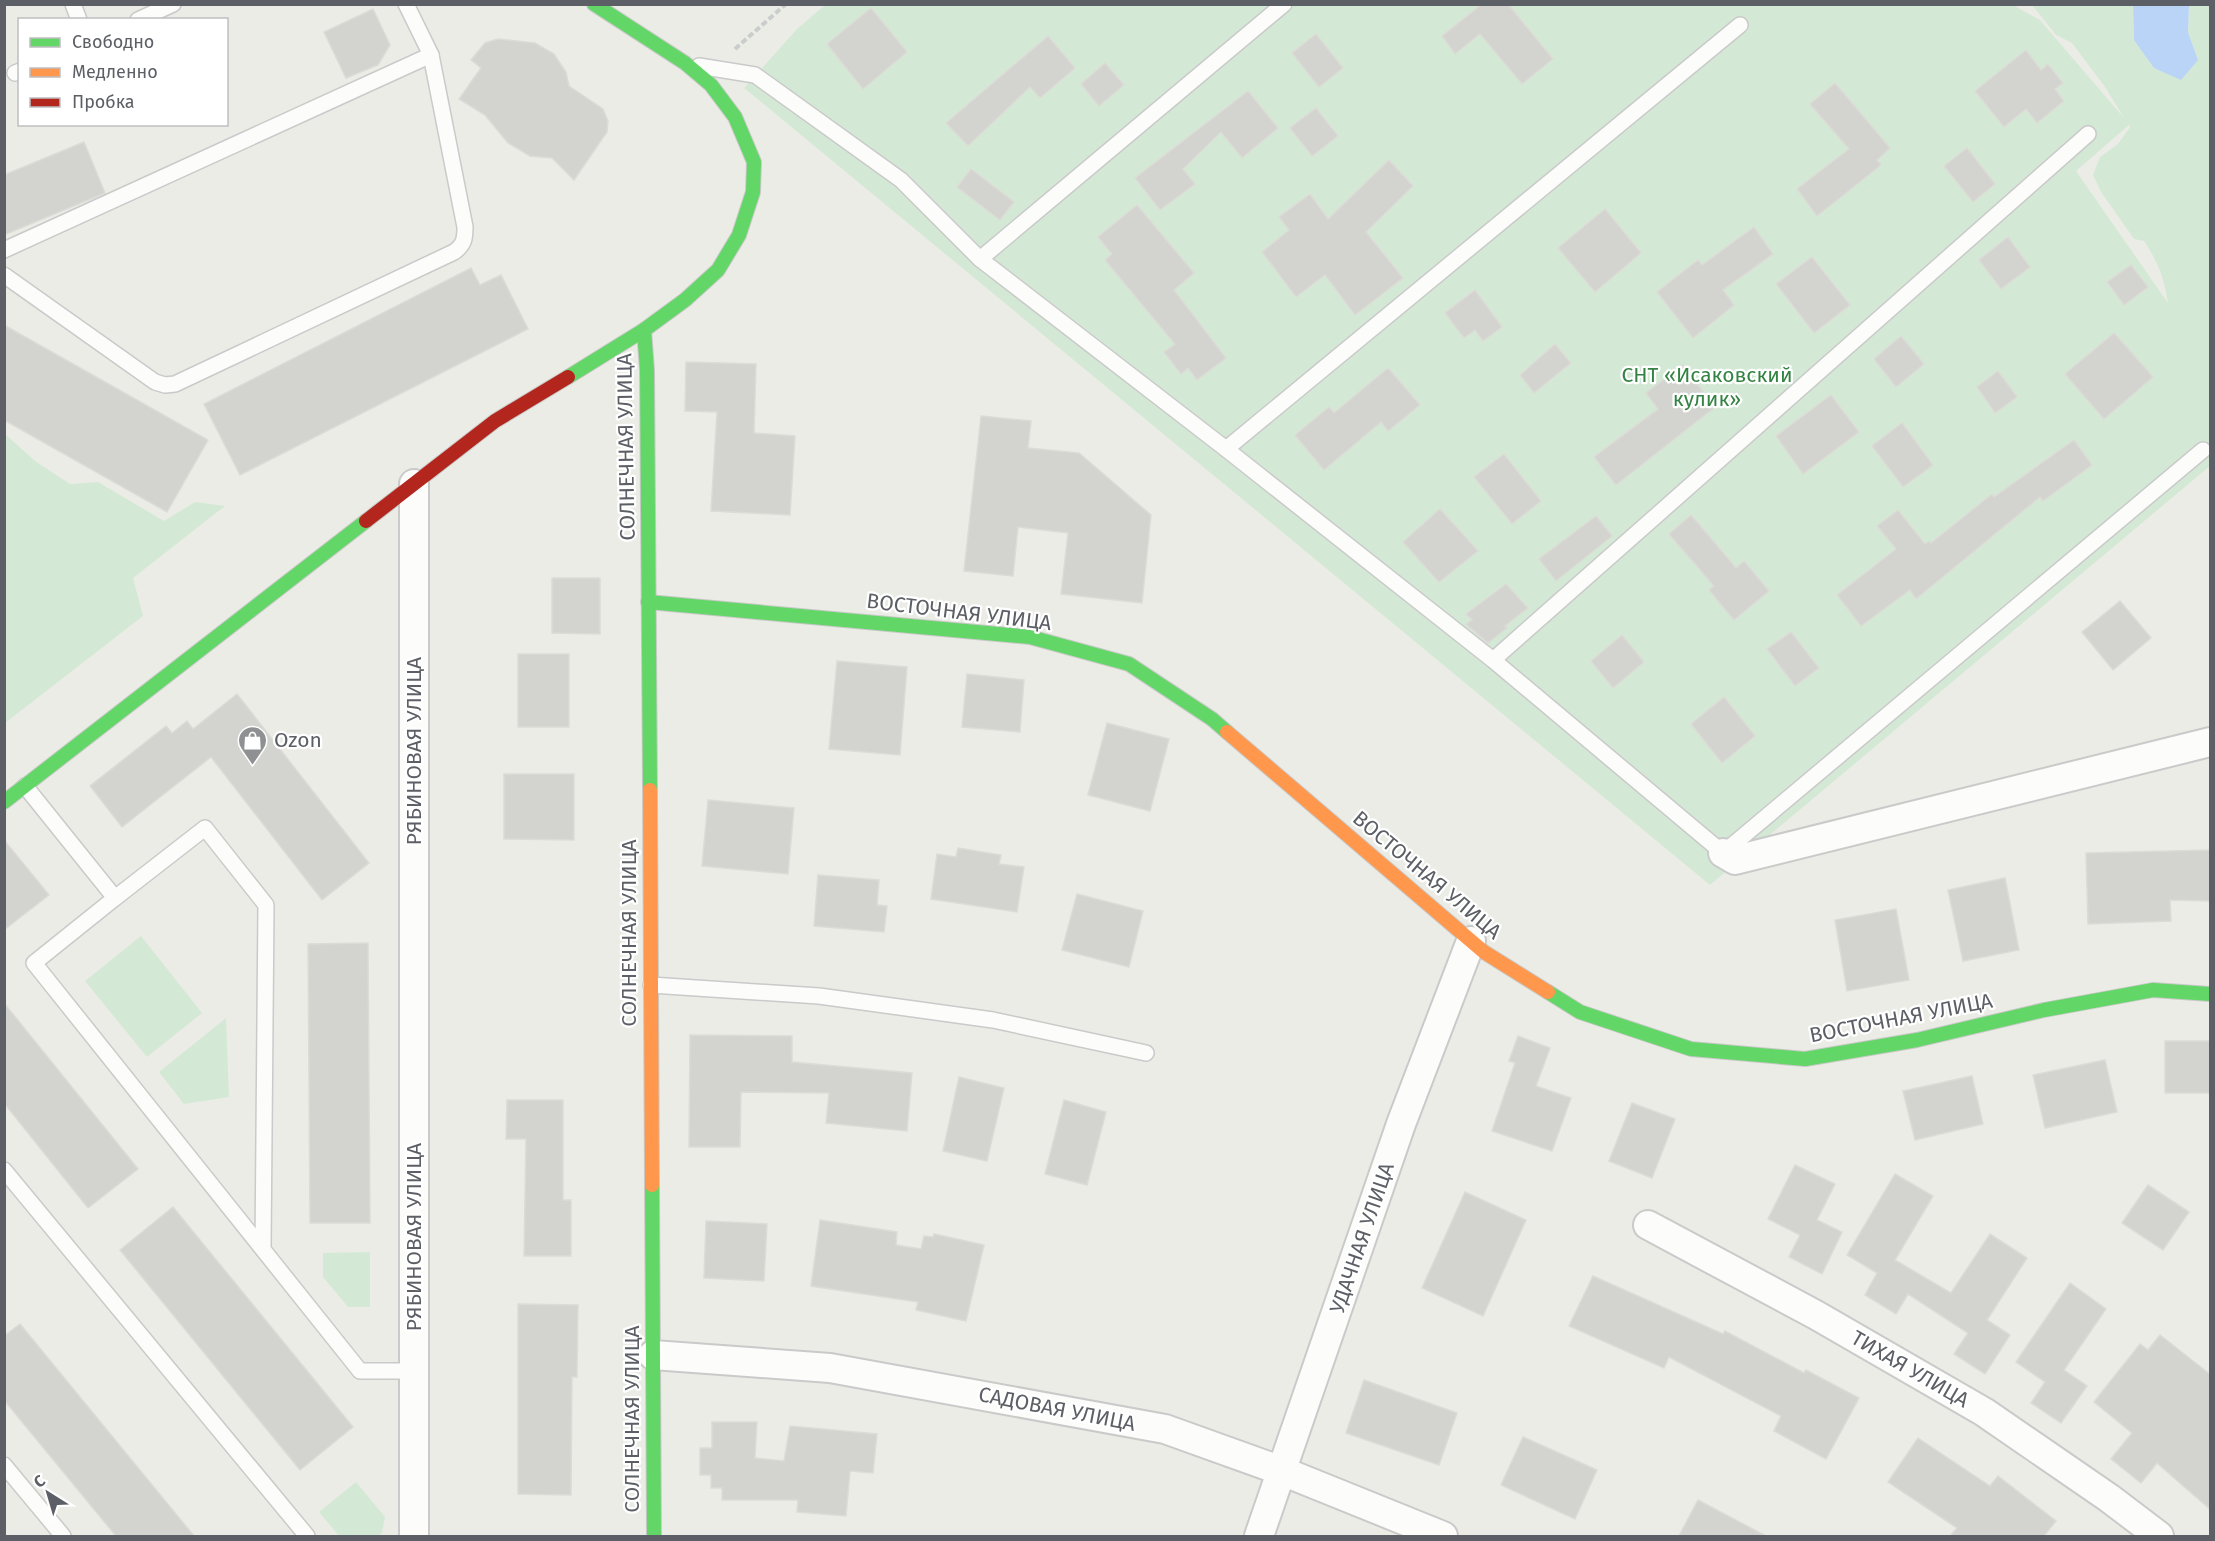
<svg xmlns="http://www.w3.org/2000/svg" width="2215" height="1541" font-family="'Fira Sans',sans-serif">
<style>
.green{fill:#d4e9d5;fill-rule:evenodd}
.water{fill:#bad4f7}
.building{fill:#d3d3d0;stroke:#dcdbd6;stroke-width:1.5}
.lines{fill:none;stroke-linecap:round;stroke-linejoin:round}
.lane-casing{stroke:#c9cac9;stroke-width:18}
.street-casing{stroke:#c9cac9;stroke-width:32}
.fast-casing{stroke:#c9c9c8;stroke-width:16}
.slow-casing{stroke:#c9c9c8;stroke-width:16}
.jam-casing{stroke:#c9c9c8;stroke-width:16}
.path{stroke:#c9cdcb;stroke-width:4;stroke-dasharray:6 3;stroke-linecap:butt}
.lane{stroke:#fcfcfb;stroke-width:15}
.street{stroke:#fcfcfb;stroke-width:28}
.fast{stroke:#63d668;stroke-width:14}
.slow{stroke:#ff974d;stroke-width:14}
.jam{stroke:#b3261e;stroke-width:14}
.labels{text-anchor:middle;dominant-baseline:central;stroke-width:4.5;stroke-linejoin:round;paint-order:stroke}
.park-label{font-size:21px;fill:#358344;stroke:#fff}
.street-label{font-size:21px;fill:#5c5f65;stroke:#fff}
.poi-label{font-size:21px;fill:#5c5f65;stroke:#fff;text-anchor:start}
</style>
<rect width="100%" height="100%" fill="#ecece7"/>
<g class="green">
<path d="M2011,4l29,16 84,98 -19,-31 -33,-44 -16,-8 -24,-30h101l1,35 64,20 -10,-28 1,-27h21v461l-500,419 -966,-797 53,-59 28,-24zM2129,125l1,2 -12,17 -18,13 -7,18 8,17 33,47 10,2c14,21 20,37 24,62l-92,-132z"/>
<path d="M5,434l30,27 35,23 28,-2 66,39 31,-19 30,4 -92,72 10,38 -138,107z"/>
<path d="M141,936l61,77 -55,44 -62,-76z"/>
<path d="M226,1018l3,79 -45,7 -25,-32z"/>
<path d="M370,1252v55h-22l-25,-30v-24z"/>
<path d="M356,1482l29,35 -3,16 -4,3h-39l-20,-24z"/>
</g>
<path class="water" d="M2133,5h56l-1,27 10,28 -17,20 -27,-12 -20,-28z"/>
<g class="building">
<path d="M1482,4h26l45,55 -31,25 -42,-50 -25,20 -13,-18z"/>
<path d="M871,8l36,44 -44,37 -36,-45z"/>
<path d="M373,9l17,36 -12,20 -32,13 -22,-46z"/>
<path d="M1316,34l27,34 -24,19 -27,-34z"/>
<path d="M1048,36l27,32 -35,30 -10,-11 -62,59 -22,-23z"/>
<path d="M498,39l37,4 19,11 12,18 3,14 34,23 5,12 -1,11 -33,48 -22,-22 -22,-2 -22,-13 -23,-28 -26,-16 22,-31 -10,-8 14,-17z"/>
<path d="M2026,50l15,20 7,-6 15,19 -8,6 9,12 -27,22 -11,-14 -22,18 -29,-36z"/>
<path d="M1105,63l19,22 -25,21 -18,-22z"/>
<path d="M1835,83l55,65 -13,12 4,5 -64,51 -20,-27 52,-40 -39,-45z"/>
<path d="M1248,91l30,37 -36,30 -21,-26 -38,37 12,15 -35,26 -25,-32z"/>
<path d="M1316,108l22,28 -26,20 -22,-28z"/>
<path d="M84,142l21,51 -101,42v-60z"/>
<path d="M1967,148l28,36 -22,18 -29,-36z"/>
<path d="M1389,160l24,26 -47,46 37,46 -48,37 -30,-40 -29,22 -34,-45 27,-22 -10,-13 31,-23 18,25z"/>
<path d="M971,169l43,33 -14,18 -43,-33z"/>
<path d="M1137,205l57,68 -20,17 52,68 -29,22 -9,-12 -7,6 -17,-22 11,-8 -70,-84 7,-6 -14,-17z"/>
<path d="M1605,209l36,44 -46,39 -37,-44z"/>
<path d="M1754,227l19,27 -50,36 11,15 -41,33 -36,-46 41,-32 4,5z"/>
<path d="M2008,237l22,30 -29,22 -22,-29z"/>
<path d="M1812,257l38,48 -36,28 -38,-49z"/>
<path d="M2131,265l17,22 -24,18 -17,-23z"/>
<path d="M471,268l9,17 21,-10 27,54 -288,146 -36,-71z"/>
<path d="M1475,290l27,37 -19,14 -8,-11 -11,8 -19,-25z"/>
<path d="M4,325l204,115 -41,72 -163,-92z"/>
<path d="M2114,333l39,44 -49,42 -39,-45z"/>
<path d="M1901,336l23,28 -28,23 -22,-28z"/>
<path d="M1555,344l16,19 -37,30 -14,-18z"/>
<path d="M686,362l70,2 -2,69 41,3 -5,79 -79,-4 6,-99 -32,-1z"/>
<path d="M1683,365l32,42 -99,78 -22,-28 64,-48 -12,-16z"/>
<path d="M1388,368l32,37 -32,26 -7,-9 -57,48 -29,-35 34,-28 5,6z"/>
<path d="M1998,371l19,26 -22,16 -18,-26z"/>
<path d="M1831,395l28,37 -56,42 -27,-38z"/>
<path d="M981,416l50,5 -3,27 51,5 72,62 -9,88 -81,-9 7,-61 -50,-6 -5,49 -49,-5z"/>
<path d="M1902,423l31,42 -30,22 -31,-41z"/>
<path d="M2074,440l18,25 -49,36 -3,-4 -124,102 -6,-9 -49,36 -24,-31 59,-46 -19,-23 21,-16 27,34 4,-3 2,2 61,-49 2,3z"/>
<path d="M1504,454l37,47 -29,23 -38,-47z"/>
<path d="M1440,509l38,42 -39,31 -36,-40z"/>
<path d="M1691,515l45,53 8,-7 25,30 -35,29 -25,-30 5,-4 -45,-52z"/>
<path d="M1596,516l16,20 -56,45 -17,-22z"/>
<path d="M552,578h48v56l-48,-1z"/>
<path d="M1506,584l22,24 -23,18 2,2 -19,15 -22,-19 6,-4 -6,-6z"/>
<path d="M2120,601l31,37 -38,32 -31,-38z"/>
<path d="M1791,632l28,36 -24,18 -28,-37z"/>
<path d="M1622,635l22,27 -31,26 -22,-27z"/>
<rect x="518" y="654" width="51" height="73"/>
<path d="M837,661l70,6 -7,88 -71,-6z"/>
<path d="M967,674l57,6 -4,52 -58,-5z"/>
<path d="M237,694l132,169 -47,37 -111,-143 -89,70 -32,-41 76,-60 6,7 15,-12 6,8z"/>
<path d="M1724,697l31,39 -33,27 -31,-39z"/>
<path d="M1107,723l62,16 -19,72 -62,-16z"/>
<path d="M504,774h70v66l-70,-1z"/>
<path d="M708,800l86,8 -6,66 -86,-8z"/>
<path d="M4,840l45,55 -45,35z"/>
<path d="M958,848l43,7 -2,9 25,3 -7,45 -86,-13 6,-45 19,3z"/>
<path d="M2211,850v51l-41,-1 1,21 -83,3 -2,-71z"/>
<path d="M818,875l61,5 -2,25 10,1 -3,26 -70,-6z"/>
<path d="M2005,878l14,72 -56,11 -15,-71z"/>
<path d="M1077,894l66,17 -14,56 -67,-17z"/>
<path d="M1896,909l13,71 -62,11 -12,-71z"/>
<path d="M368,943l2,280h-60l-2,-279z"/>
<path d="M4,1003l134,166 -50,39 -84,-105z"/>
<path d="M690,1035l102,1v26l120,11 -5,58 -81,-8 3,-30 -88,-1 -1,55h-51z"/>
<path d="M1518,1036l32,12 -14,38 35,12 -19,53 -60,-20 23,-68 -6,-2z"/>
<rect x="2165" y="1041" width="46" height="52"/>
<path d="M2105,1060l12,52 -72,16 -12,-53z"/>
<path d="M1972,1076l11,48 -68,16 -12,-49z"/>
<path d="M959,1077l45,11 -17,73 -44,-10z"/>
<path d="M507,1100h56v100h8v56h-47l2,-117h-20z"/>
<path d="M1064,1100l42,12 -19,73 -42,-11z"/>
<path d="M1632,1103l43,16 -23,59 -43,-17z"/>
<path d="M1795,1165l40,19 -18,36 25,12 -20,42 -33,-17 11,-22 -32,-16z"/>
<path d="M1895,1174l38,22 -38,64 56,33 39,-59 37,24 -40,62 23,15 -25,39 -31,-20 14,-21 -60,-39 -12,20 -31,-19 12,-22 -30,-18z"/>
<path d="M2148,1185l41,27 -26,38 -41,-27z"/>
<path d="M1465,1192l61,28 -43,96 -61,-28z"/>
<path d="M173,1207l180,220 -53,43 -180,-220z"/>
<path d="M820,1220l77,12 -1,13 25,4 3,-13 9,1 1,-3 50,11 -18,76 -50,-11 2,-8 -107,-16z"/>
<path d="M706,1221l61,3 -3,57 -60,-3z"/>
<path d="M1593,1276l130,58 2,-3 79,42 2,-3 53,28 -33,61 -52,-28 7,-15 -112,-59 -5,11 -95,-42z"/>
<path d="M2070,1283l36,26 -42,61 23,16 -26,37 -30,-20 14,-21 -29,-20z"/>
<path d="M518,1304l60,1 -1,72h-5l-1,118 -53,-1z"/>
<path d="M20,1324l174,212h-78l-112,-136v-64z"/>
<path d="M2160,1335l51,40v135l-54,-47 -16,20 -30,-24 21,-26 -38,-31 46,-58 8,6z"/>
<path d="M1364,1380l93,33 -18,52 -93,-32z"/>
<path d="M712,1422h45l-2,36 29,3 6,-35 87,8 -4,39 -23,-2 -4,45 -49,-4 1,-12h-76v-12h-11v-13h-11v-27h12z"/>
<path d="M1523,1437l74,33 -22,49 -74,-34z"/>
<path d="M1918,1438l72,48 8,-10 58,45 -12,15h-94l7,-8 -69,-46z"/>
<path d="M1698,1500l68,36h-87z"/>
</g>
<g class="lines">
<defs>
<g id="lane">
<path d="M73,4l6,16"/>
<path d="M138,20l35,-16"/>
<path d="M699,66l56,9 146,105 79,79 246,190 267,211 230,193 480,-403"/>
<path d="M15,73l5,-2"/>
<path d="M4,250l427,-195"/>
<path d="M980,259l304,-255"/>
<path d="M4,275l151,107 10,3 10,-1 279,-132c10,-7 11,-13 11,-25l-34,-172 -25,-51"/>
<path d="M1226,449l514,-424"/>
<path d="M1493,660l595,-526"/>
<path d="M25,786l90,112 -81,65 326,408h54"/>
<path d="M115,898l90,-70 61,77 -3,344"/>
<path d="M651,985l168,11 174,24 153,33"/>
<path d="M4,1170l303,366"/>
<path d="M4,1465l59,71"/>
</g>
<g id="street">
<path d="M1723,853l12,7 475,-118"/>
<path d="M1648,1225l168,90 168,97 125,86 50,38"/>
<path d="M653,1355l177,13 335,61 117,42 161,65"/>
<path d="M414,1536v-1052"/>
<path d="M1259,1536l142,-412 70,-183"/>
</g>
<g id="fast">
<path d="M644,330l3,40 3,420"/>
<path d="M568,377l76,-47 41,-30 33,-30 21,-35 14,-43 1,-30 -19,-45 -24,-32 -26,-22 -91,-59"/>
<path d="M648,602l382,35 99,27 83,55 15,13"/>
<path d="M4,802l362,-281"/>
<path d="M1548,992l32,20 111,37 114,10 112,-19 127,-30 109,-20 57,4"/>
<path d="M652,1185l2,351"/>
</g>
<g id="slow">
<path d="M1227,732l257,220 64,40"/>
<path d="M650,790l2,395"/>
</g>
<path id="jam" d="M366,521l129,-100 73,-44"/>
</defs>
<use href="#lane" class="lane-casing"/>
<use href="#street" class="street-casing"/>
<use href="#fast" class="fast-casing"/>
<use href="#slow" class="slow-casing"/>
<use href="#jam" class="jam-casing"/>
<path class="path" d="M735,49l51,-45"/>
<use href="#lane" class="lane"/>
<use href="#street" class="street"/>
<use href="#fast" class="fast"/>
<use href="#slow" class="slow"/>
<use href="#jam" class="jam"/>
</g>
<defs>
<symbol id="shop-pin" viewBox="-11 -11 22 30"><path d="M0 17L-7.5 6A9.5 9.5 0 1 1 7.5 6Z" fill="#8e9092" stroke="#fff"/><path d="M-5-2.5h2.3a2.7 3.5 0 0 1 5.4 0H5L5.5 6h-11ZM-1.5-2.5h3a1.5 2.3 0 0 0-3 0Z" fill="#fff"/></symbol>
</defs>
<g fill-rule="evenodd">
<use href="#shop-pin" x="236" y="724" width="33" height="45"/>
</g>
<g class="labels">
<g class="park-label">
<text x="1707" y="375">СНТ «Исаковский<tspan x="1707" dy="24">кулик»</tspan></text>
</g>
<g class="street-label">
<text transform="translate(626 447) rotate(-91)">СОЛНЕЧНАЯ УЛИЦА</text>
<text transform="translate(959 612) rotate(7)">ВОСТОЧНАЯ УЛИЦА</text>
<text transform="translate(414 751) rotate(-90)">РЯБИНОВАЯ УЛИЦА</text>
<text transform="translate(1427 875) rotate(40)">ВОСТОЧНАЯ УЛИЦА</text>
<text transform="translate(629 933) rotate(-90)">СОЛНЕЧНАЯ УЛИЦА</text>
<text transform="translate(1901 1018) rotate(-11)">ВОСТОЧНАЯ УЛИЦА</text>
<text transform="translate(414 1237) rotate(-90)">РЯБИНОВАЯ УЛИЦА</text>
<text transform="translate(1362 1238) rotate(-71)">УДАЧНАЯ УЛИЦА</text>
<text transform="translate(1910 1369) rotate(30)">ТИХАЯ УЛИЦА</text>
<text transform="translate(1057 1409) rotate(11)">САДОВАЯ УЛИЦА</text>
<text transform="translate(632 1419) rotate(-90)">СОЛНЕЧНАЯ УЛИЦА</text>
</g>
<g class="poi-label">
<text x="274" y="740">Ozon</text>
</g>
</g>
<rect width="2215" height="1541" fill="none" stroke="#5c5f65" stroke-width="12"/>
<rect x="18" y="18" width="210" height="108" fill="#ffffff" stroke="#bebfc1" stroke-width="1.5"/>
<rect x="30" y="38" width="30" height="9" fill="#63d668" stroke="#bebfc1" stroke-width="1.5"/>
<text x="72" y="48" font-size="18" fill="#5c5f65">Свободно</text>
<rect x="30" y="68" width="30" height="9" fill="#ff974d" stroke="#bebfc1" stroke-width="1.5"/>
<text x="72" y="78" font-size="18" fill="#5c5f65">Медленно</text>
<rect x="30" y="98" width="30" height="9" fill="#b3261e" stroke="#bebfc1" stroke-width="1.5"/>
<text x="72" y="108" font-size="18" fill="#5c5f65">Пробка</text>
<g transform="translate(48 1493) rotate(323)" stroke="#ffffff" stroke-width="4.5" paint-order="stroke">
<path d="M0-4.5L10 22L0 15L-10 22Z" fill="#5c5f65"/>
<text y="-9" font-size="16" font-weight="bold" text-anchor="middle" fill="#5c5f65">С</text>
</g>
</svg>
